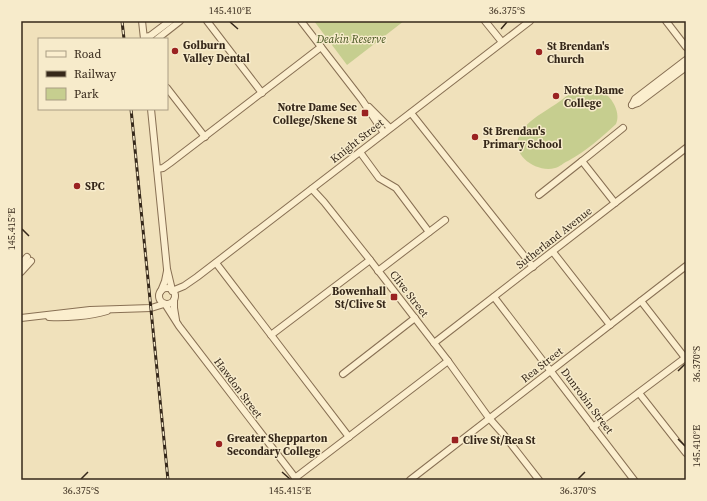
<svg xmlns="http://www.w3.org/2000/svg" width="707" height="501" font-family="'Source Serif 4',serif">
<style>
.green{fill:#c6ce8f}
.lines{fill:none;stroke-linecap:round;stroke-linejoin:round}
.minor-casing{stroke:#887054;stroke-width:8}
.minor{stroke:#fbeece;stroke-width:6}
.rail-casing{stroke:#36281a;stroke-width:3}
.rail{stroke:#f7ebcb;stroke-width:1.5;stroke-dasharray:4.5;stroke-linecap:butt}
.ticks{fill:none;stroke:#36281a;stroke-width:1.5}
.poi-dot{fill:#9a2221;stroke:#f7ebcb;stroke-width:1.5}
.labels{text-anchor:middle;dominant-baseline:central;stroke-width:3;stroke-linejoin:round;paint-order:stroke}
.park-label{font-size:11px;font-style:italic;fill:#45531f;stroke:#f7ebcb}
.poi-label{font-size:11px;font-weight:bold;fill:#36281a;stroke:#f7ebcb;text-anchor:start}
.street-label{font-size:11px;fill:#36281a;stroke:#f7ebcb}
.neatline{fill:none;stroke:#36281a;stroke-width:1.5}
.ticks-label{font-size:10px;text-anchor:middle;fill:#36281a}
</style>
<rect width="100%" height="100%" fill="#f0e1bb"/>
<g class="green">
<path d="M314,21h90l-57,44z"/>
<path d="M588,88c5,1 11,2 15,4 10,6 18,22 13,32 -14,13 -31,28 -48,37 -5,2 -8,6 -13,7 -18,5 -44,-12 -36,-32 6,-14 25,-24 37,-32 11,-7 17,-16 32,-16z"/>
</g>
<g class="lines">
<defs>
<g id="minor">
<path d="M142,21l2,18"/>
<path d="M207,21l55,72"/>
<path d="M301,21l61,79 22,33"/>
<path d="M485,21l17,21"/>
<path d="M666,21l20,26"/>
<path d="M144,37l6,-1 20,-15"/>
<path d="M157,39l23,-18"/>
<path d="M167,88l38,49"/>
<path d="M632,105l3,-6 51,-39"/>
<path d="M632,105l6,-2 48,-36"/>
<path d="M369,107l21,21"/>
<path d="M151,109l16,160 5,21"/>
<path d="M411,113l122,154"/>
<path d="M360,152l19,26 17,10 33,44"/>
<path d="M157,169l6,-1 7,-5 151,-116"/>
<path d="M312,189l12,13 46,58 78,101 41,57 15,17 35,45"/>
<path d="M539,195l43,-34"/>
<path d="M615,203l-33,-42 41,-33"/>
<path d="M553,252l57,73"/>
<path d="M216,263l133,174"/>
<path d="M21,264l6,-7"/>
<path d="M378,271l67,-51"/>
<path d="M21,272l10,-11"/>
<circle cx="167" cy="296" r="8"/>
<path d="M161,291l4,-10 2,-10"/>
<path d="M172,291l12,-5 13,-9 333,-256"/>
<path d="M494,297l140,183"/>
<path d="M174,300v8l2,12"/>
<path d="M641,301l45,58"/>
<path d="M165,304l14,22 118,154"/>
<path d="M49,317c17,1 41,-1 58,-6"/>
<path d="M21,318l69,-8 61,-2 13,-4"/>
<path d="M271,335l99,-75"/>
<path d="M434,343l252,-195"/>
<path d="M343,374l72,-56"/>
<path d="M639,393l47,60"/>
<path d="M593,427l92,-69"/>
<path d="M295,478l153,-117"/>
<path d="M410,480l276,-214"/>
</g>
</defs>
<use href="#minor" class="minor-casing"/>
<use href="#minor" class="minor"/>
<defs>
<g id="rail">
<path d="M122,21l2,18"/>
<path d="M131,109l37,371"/>
</g>
</defs>
<use href="#rail" class="rail-casing"/>
<use href="#rail" class="rail"/>
</g>
<path class="ticks" d="M230,22l8,7M501,29l6,-7M22,229l7,7M678,371l7,-7M678,439l7,7M282,472l8,7M81,479l7,-7M578,479l7,-7"/>
<g class="poi-dot">
<circle cx="175" cy="51" r="4"/>
<circle cx="539" cy="52" r="4"/>
<circle cx="556" cy="96" r="4"/>
<rect x="361" y="109" width="8" height="8" rx="2"/>
<circle cx="475" cy="137" r="4"/>
<circle cx="77" cy="186" r="4"/>
<rect x="390" y="293" width="8" height="8" rx="2"/>
<rect x="451" y="436" width="8" height="8" rx="2"/>
<circle cx="219" cy="444" r="4"/>
</g>
<g class="labels">
<g class="park-label">
<text x="351" y="39">Deakin Reserve</text>
</g>
<g class="poi-label">
<text x="183" y="45">Golburn<tspan x="183" dy="13">Valley Dental</tspan></text>
<text x="547" y="46">St Brendan's<tspan x="547" dy="13">Church</tspan></text>
<text x="564" y="90">Notre Dame<tspan x="564" dy="13">College</tspan></text>
<text x="357" y="107" text-anchor="end">Notre Dame Sec<tspan x="357" dy="13">College/Skene St</tspan></text>
<text x="483" y="131">St Brendan's<tspan x="483" dy="13">Primary School</tspan></text>
<text x="85" y="186">SPC</text>
<text x="386" y="291" text-anchor="end">Bowenhall<tspan x="386" dy="13">St/Clive St</tspan></text>
<text x="227" y="438">Greater Shepparton<tspan x="227" dy="13">Secondary College</tspan></text>
<text x="463" y="440">Clive St/Rea St</text>
</g>
<g class="street-label">
<text transform="translate(357 141) rotate(-38)">Knight Street</text>
<text transform="translate(554 238) rotate(-38)">Sutherland Avenue</text>
<text transform="translate(409 294) rotate(52)">Clive Street</text>
<text transform="translate(542 365) rotate(-38)">Rea Street</text>
<text transform="translate(238 388) rotate(53)">Hawdon Street</text>
<text transform="translate(587 401) rotate(53)">Dunrobin Street</text>
</g>
</g>
<rect width="707" height="501" fill="none" stroke="#f7ebcb" stroke-width="44"/>
<rect x="38" y="38" width="130" height="72" fill="#f7ebcb" stroke="#aa9d84"/>
<rect x="46" y="51" width="20" height="6" fill="#fbeece" stroke="#aa9d84"/>
<text x="74" y="58" font-size="12" fill="#36281a">Road</text>
<rect x="46" y="71" width="20" height="6" fill="#36281a" stroke="#aa9d84"/>
<text x="74" y="78" font-size="12" fill="#36281a">Railway</text>
<rect x="46" y="88" width="20" height="12" fill="#c6ce8f" stroke="#aa9d84"/>
<text x="74" y="98" font-size="12" fill="#36281a">Park</text>
<rect x="22" y="22" width="663" height="457" class="neatline"/>
<g class="ticks-label">
<text x="230" y="14">145.410°E</text>
<text x="507" y="14">36.375°S</text>
<text transform="translate(11 229) rotate(-90)" y="4">145.415°E</text>
<text transform="translate(696 364) rotate(-90)" y="4">36.370°S</text>
<text transform="translate(696 446) rotate(-90)" y="4">145.410°E</text>
<text x="81" y="494">36.375°S</text>
<text x="290" y="494">145.415°E</text>
<text x="578" y="494">36.370°S</text>
</g>
</svg>
